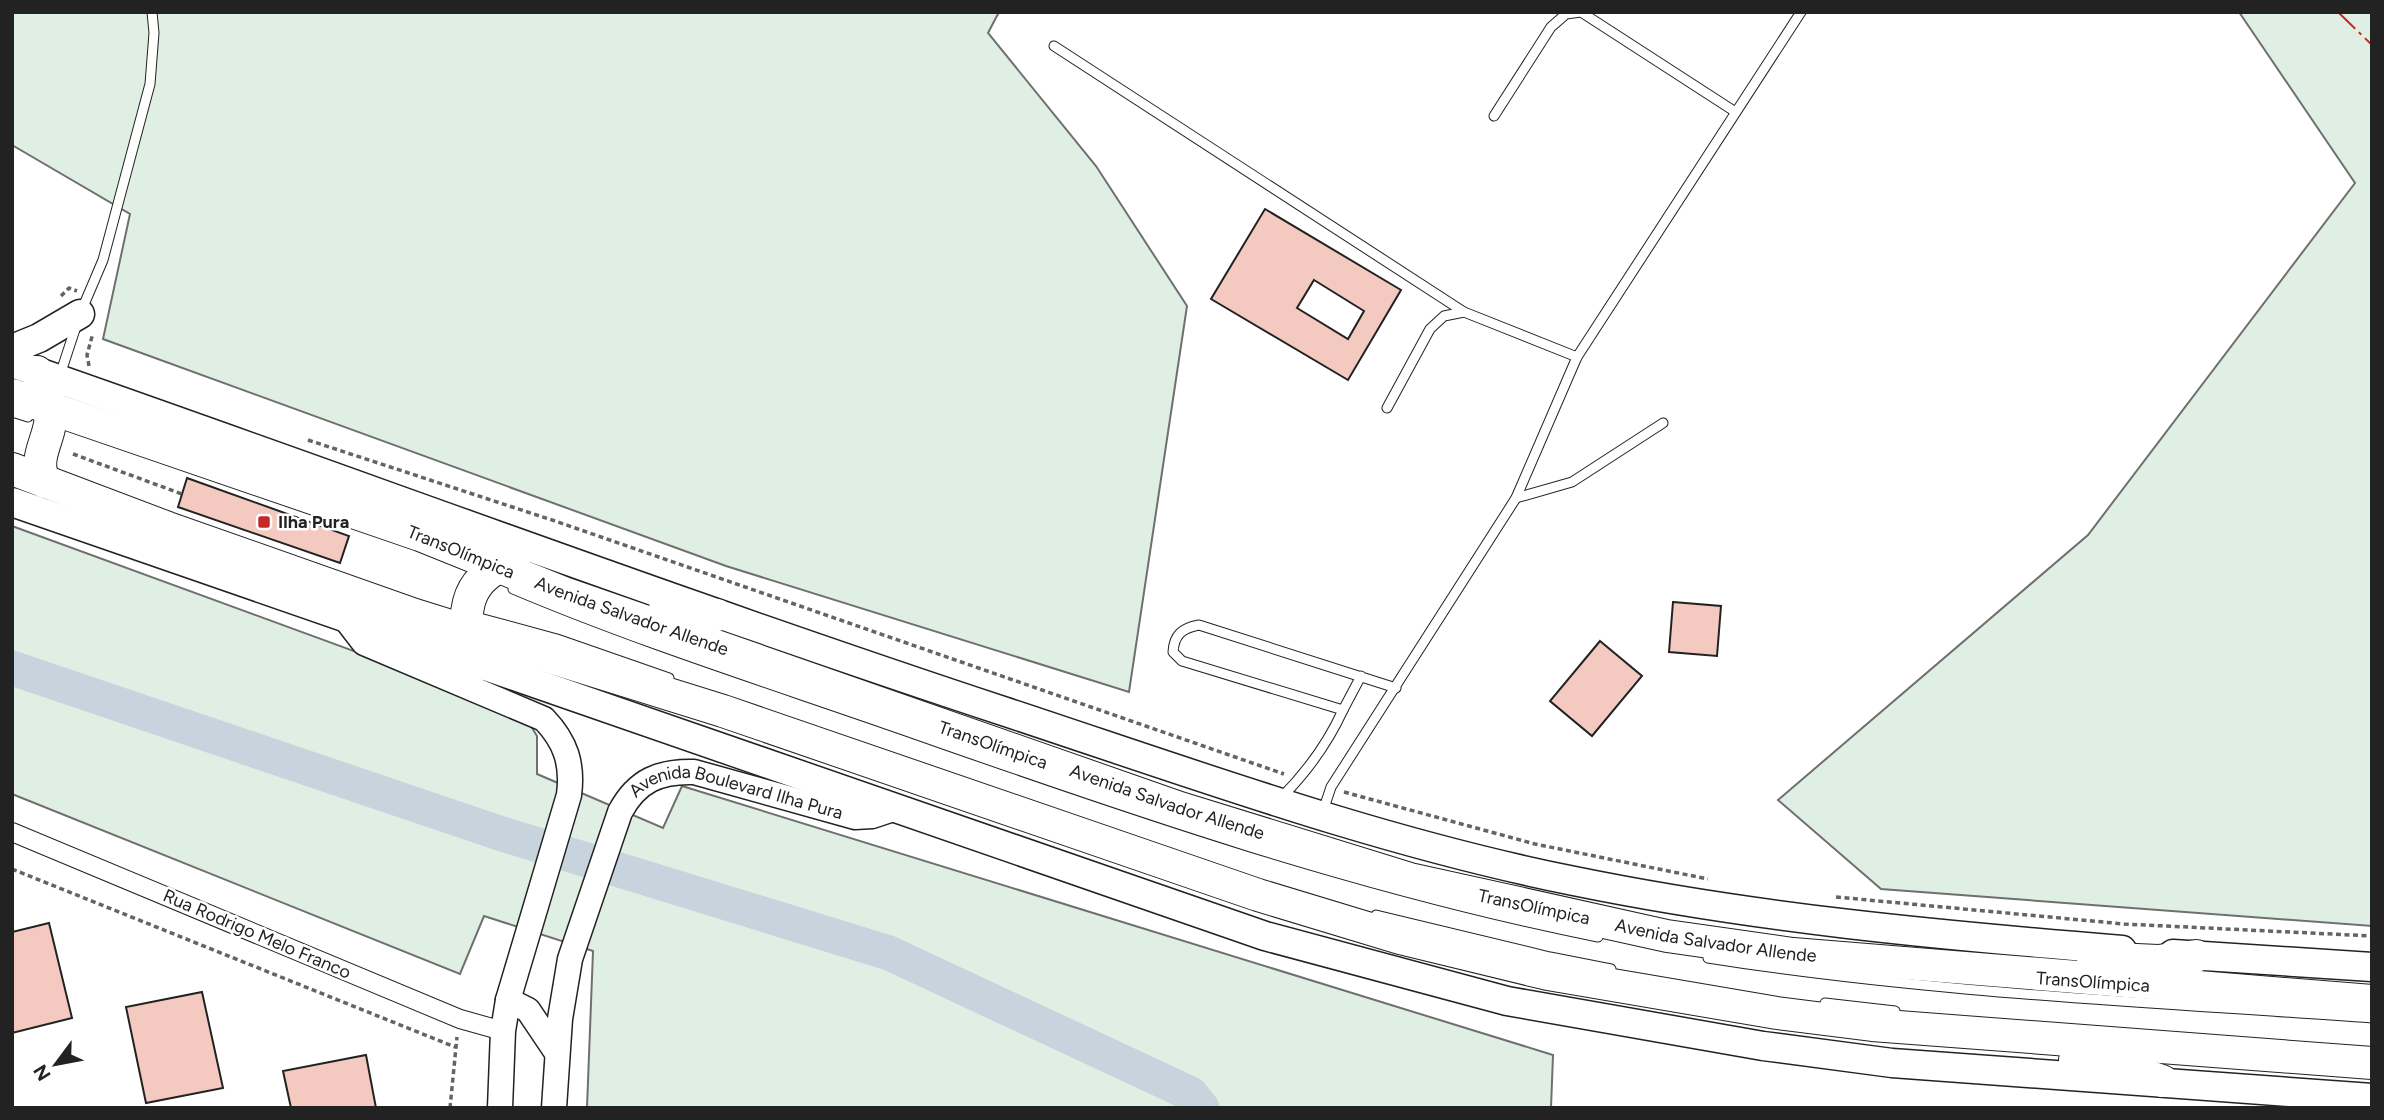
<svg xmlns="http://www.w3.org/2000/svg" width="2384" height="1120" font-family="Figtree,sans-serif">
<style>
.green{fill:#e0efe3;stroke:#6f6f6f;stroke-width:2}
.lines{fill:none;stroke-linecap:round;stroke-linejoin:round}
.river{stroke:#c7d3dd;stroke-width:35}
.building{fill:#f3c9c0;stroke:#222;stroke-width:2;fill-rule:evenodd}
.lane-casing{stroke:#222;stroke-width:11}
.street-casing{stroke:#222;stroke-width:20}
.secondary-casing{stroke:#222;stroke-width:27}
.primary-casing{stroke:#222;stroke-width:31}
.highway-casing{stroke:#222;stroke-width:34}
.path{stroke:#646464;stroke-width:3.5;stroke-dasharray:5 3.5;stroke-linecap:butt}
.lane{stroke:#fff;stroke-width:9}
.street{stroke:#fff;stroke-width:18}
.secondary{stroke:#fff;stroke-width:24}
.primary{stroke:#fff;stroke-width:28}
.highway{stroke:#fff;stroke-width:32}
.power{stroke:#c62828;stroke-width:2;stroke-dasharray:24 5 3.5 5;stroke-linecap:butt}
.poi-dot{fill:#c62828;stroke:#fff;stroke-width:2.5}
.labels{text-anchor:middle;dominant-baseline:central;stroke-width:5;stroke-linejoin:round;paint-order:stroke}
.poi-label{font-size:18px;font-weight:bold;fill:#222;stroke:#fff;text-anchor:start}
.street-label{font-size:18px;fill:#222;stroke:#fff}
</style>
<rect width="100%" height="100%" fill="#fff"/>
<g class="green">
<path d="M12,12h987l-11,21 108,133 91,140 -58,386 -403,-126 -623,-227 27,-125 -118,-69z"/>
<path d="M2239,12h133v914l-491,-37 -103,-89 310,-265 267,-352z"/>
<path d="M12,526l511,187 14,23v38l126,54 19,-42 871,269 -2,53h-964l6,-157 -109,-35 -24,58 -448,-180z"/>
</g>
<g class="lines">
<path class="river" d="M12,668l487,165 390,120 302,141 11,14"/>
</g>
<g class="building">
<path d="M1265,209l136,81 -53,90 -137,-81zM1314,280l50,31 -16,28 -51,-31z"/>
<path d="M187,478l162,58 -9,27 -162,-56z"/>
<path d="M1673,602l48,4 -4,50 -48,-4z"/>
<path d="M1600,641l42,35 -50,60 -42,-35z"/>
<path d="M49,923l23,95 -60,15v-101z"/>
<path d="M202,992l21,96 -77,15 -20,-96z"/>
<path d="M366,1055l10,53h-85l-8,-37z"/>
</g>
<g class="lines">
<defs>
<g id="lane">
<path d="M1054,46l410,266"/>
<path d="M1494,116l57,-89 15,-13 15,-2 153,99"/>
<path d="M60,375l20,-61 23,-54 47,-176 4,-51 -2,-21"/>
<path d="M1387,408l43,-79 14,-13 20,-4 113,45"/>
<path d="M12,412l16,5"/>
<path d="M1516,498l56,-16 91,-59"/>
<path d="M513,589c128,54 262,96 393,142 230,81 453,158 692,206"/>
<path d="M472,616l85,23 112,39"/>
<path d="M1361,676l-18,34 -161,-49 -9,-9c1,-17 9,-24 26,-27l197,63"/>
<path d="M1280,799c27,-27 47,-54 63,-89"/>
<path d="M1323,811l8,-24 185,-289 61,-141 224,-345"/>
<path d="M1376,915l174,42 61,12"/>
<path d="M1708,958c219,35 443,44 664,60"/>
<path d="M1825,1003l70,8"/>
</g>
<path id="street" d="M12,832l448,187 43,12"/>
<g id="secondary">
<path d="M344,617l20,26 180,76c22,23 29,45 25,76l-61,205 -5,31 -3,77"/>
<path d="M508,1000l20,10 29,43"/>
<path id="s1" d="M554,1108l6,-89 10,-60 50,-147c17,-32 40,-41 74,-40l161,45 17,-1 21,-7"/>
</g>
<g id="primary">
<path d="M12,349l27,-11 41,-24"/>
<path d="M12,363c331,115 658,238 991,348 188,62 376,131 571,170 181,37 363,54 548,69"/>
<path d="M12,502l1253,434 242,65 256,45 129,17 480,35"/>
<path d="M2173,954l199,13"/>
</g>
<g id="highway">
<path d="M37,372c6,15 14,25 14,41 1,25 -20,45 -6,69"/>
<path id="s2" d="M12,395l408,140 144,58 616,215 230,71 257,57 126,18 579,47"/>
<path d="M12,469l156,59 247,87 308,96 535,184 142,43 148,36 229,39 95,12 500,38"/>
<path d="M665,609l25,9 27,-3"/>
<path d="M480,664c-23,-41 -18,-88 33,-102"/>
<path d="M2093,958l65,3 38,-5"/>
<path d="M2075,1060l41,5 46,16"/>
</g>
</defs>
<use href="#lane" class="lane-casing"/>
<use href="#street" class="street-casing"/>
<use href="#secondary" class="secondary-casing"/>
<use href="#primary" class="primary-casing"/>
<use href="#highway" class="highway-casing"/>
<g class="path">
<path d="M61,296l8,-8 8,3"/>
<path d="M89,366l-2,-11 6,-22"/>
<path d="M308,440l247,81 729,253"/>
<path d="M73,454l109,40"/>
<path d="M1344,792l191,52 173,35"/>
<path d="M12,869l443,178"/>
<path d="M1836,897l288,27 248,12"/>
<path d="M450,1108l7,-71"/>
</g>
<use href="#lane" class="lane"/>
<use href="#street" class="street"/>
<use href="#secondary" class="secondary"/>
<use href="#primary" class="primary"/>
<use href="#highway" class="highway"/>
<path class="power" d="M2338,12l34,33"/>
</g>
<rect class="poi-dot" x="257" y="515" width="14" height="14" rx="3.5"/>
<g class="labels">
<g class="poi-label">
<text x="278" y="522">Ilha Pura</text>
</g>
<g class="street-label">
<text transform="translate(461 552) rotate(22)">TransOlímpica</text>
<text stroke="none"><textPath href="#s2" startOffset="658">Avenida Salvador Allende</textPath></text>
<text transform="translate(993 745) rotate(19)">TransOlímpica</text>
<text stroke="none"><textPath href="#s2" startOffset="1225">Avenida Salvador Allende</textPath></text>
<text stroke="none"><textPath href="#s1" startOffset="438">Avenida Boulevard Ilha Pura</textPath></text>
<text transform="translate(1534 907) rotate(12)">TransOlímpica</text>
<text transform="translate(257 934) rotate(23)">Rua Rodrigo Melo Franco</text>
<text stroke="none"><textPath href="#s2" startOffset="1792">Avenida Salvador Allende</textPath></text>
<text transform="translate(2093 982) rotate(4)">TransOlímpica</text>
</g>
</g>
<rect width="2384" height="1120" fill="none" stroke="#222222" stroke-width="28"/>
<g transform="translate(56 1064) rotate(238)" stroke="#ffffff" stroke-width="5" paint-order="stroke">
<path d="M0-5L12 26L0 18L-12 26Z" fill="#222222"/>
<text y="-10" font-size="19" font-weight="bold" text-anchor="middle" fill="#222222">N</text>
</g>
</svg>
